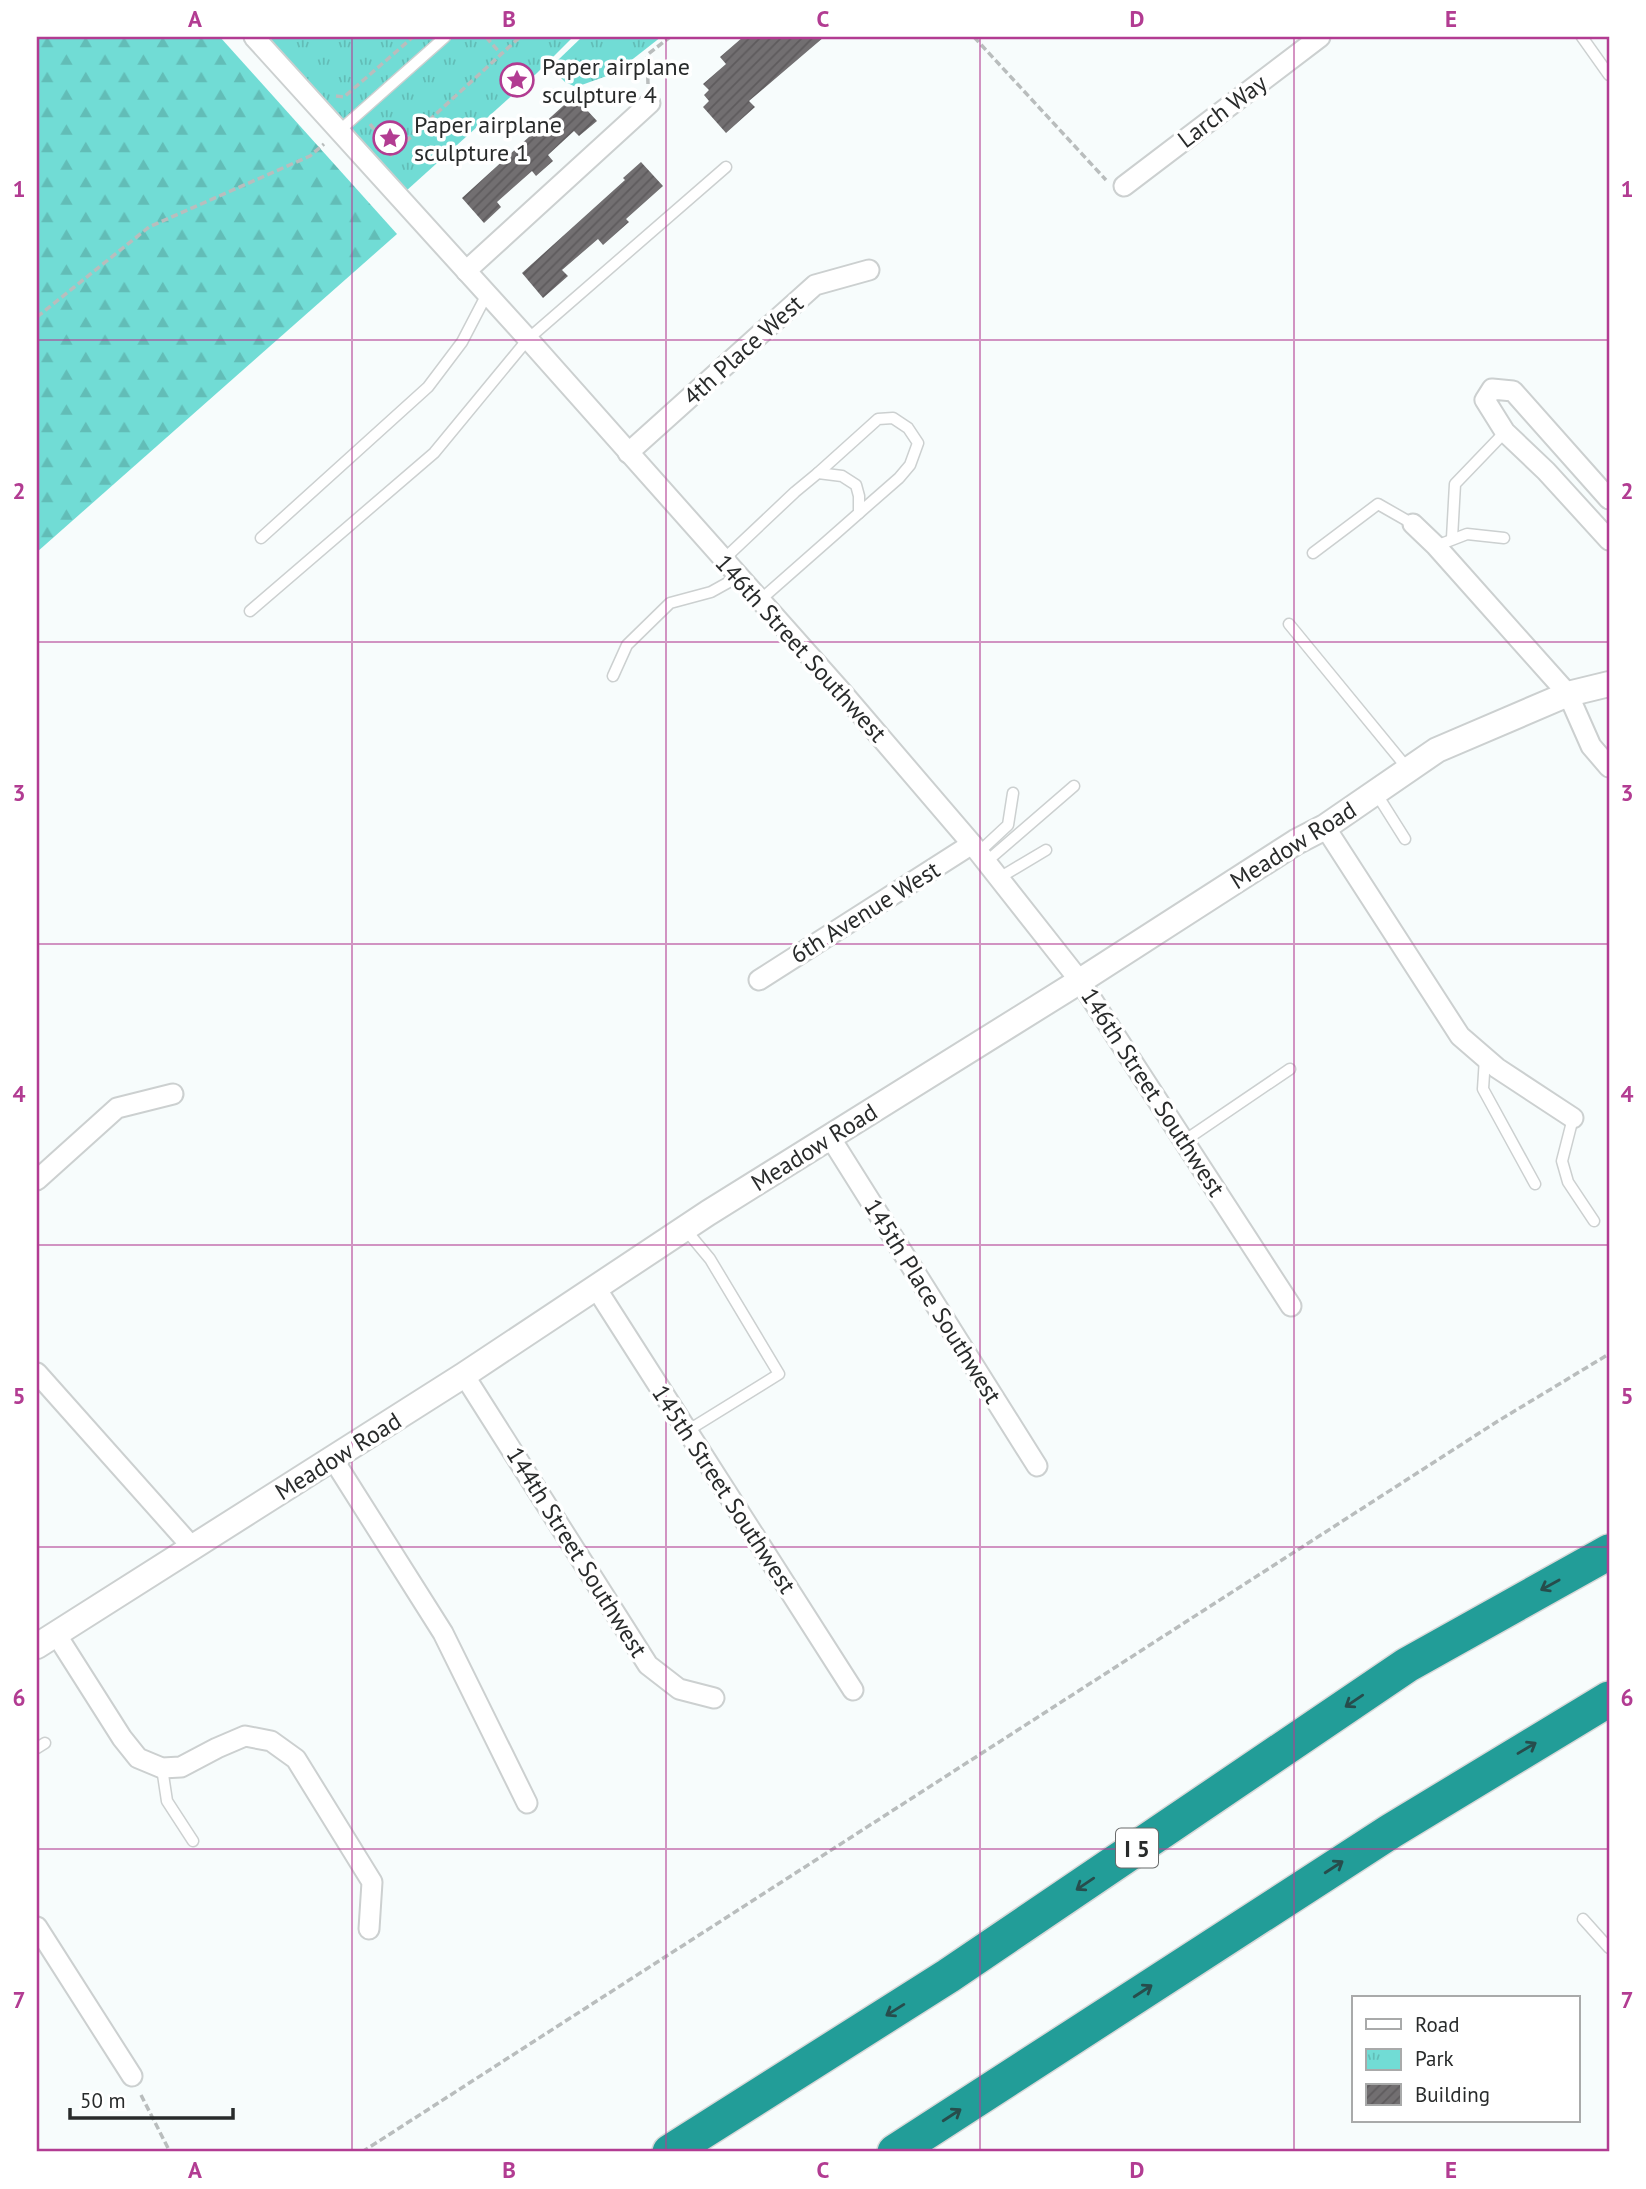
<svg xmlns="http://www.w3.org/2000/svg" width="1646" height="2189" font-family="'PT Sans',sans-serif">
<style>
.forest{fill:url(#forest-firs)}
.park{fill:url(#park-tufts)}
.building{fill:url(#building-hatch)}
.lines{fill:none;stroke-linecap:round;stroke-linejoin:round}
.service-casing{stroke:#ccd0d0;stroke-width:13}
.minor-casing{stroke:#ccd0d0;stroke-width:23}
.tertiary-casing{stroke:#ccd0d0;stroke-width:28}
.motorway-casing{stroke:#d8d9d9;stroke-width:38}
.path{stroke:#b9bdbd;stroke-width:3.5;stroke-dasharray:7 3.5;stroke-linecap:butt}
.service{stroke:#fff;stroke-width:10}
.minor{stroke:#fff;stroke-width:19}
.tertiary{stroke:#fff;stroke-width:24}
.motorway{stroke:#229d98;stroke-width:35}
.oneway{stroke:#274d4c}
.grid{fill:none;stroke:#b23c92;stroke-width:2;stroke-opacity:0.55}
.labels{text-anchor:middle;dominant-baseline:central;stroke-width:7;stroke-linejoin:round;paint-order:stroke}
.shield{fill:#fff;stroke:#696b6b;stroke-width:2}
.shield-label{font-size:23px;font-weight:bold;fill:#292b2b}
.poi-label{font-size:24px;fill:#292b2b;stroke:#fff;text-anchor:start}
.street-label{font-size:24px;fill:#292b2b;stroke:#fff}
.neatline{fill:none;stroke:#b23c92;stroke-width:2.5}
.grid-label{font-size:23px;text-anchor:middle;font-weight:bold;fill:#b23c92}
</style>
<defs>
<pattern id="forest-firs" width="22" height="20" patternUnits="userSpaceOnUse" patternTransform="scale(1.75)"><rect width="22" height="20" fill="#71dcd5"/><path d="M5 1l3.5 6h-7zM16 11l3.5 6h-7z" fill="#62bdb7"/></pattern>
<pattern id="park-tufts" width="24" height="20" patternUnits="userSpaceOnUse" patternTransform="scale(1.75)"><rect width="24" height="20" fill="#71dcd5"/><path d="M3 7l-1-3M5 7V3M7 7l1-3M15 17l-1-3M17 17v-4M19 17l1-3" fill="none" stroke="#62bdb7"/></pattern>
<pattern id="building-hatch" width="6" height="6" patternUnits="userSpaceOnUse" patternTransform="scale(1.75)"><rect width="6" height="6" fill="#726f71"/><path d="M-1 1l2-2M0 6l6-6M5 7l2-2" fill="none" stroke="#5e5b5d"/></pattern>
</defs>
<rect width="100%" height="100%" fill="#f7fcfc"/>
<path class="forest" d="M37,37h183l177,197 -360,318z"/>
<g class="park">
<path d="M267,37h306l-36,36 -131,118z"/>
<path d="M582,37h79l-46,36 -39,14 -11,-5 -9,-9 1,-12z"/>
</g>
<g class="building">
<path d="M743,37h81l-75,64 6,6 -29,26 -23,-26 6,-6 -5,-6 5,-5 -6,-6 23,-20 -6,-7z"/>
<path d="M574,96l23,25 -18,15 -5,-5 -26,24 5,6 -17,15 -4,-5 -35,31 4,5 -17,16 -22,-25z"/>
<path d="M641,162l22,24 -37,33 3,3 -26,23 -5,-6 -36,31 6,6 -25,22 -21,-25 103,-93 -2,-2z"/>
</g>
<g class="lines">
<defs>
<g id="service">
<path d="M1582,37l27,38"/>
<path d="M339,131l106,-94"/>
<path d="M818,473l60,-54 15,-1 15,10 10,15 -8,22 -11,13 -40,35"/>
<path d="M261,538l167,-151 34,-45 25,-48"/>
<path d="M1452,538l3,-54 50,-52"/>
<path d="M1436,546l31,-12 37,4"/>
<path d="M1313,553l65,-49 35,20"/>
<path d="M723,560l72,-68 23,-19 24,3 14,9 3,11v17l-100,88"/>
<path d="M250,611l184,-158 94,-114 198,-172"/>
<path d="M1289,624l119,145"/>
<path d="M613,676l14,-31 43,-42 41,-11 27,-15"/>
<path d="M1376,793l29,46"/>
<path d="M979,852l29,-27 5,-32"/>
<path d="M986,862l88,-76"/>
<path d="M999,878l47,-28"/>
<path d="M1485,1058l-2,31 52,95"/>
<path d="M1573,1118l-11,43 6,21 26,39"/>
<path d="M1184,1141l106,-72"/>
<path d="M685,1229l25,30 69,115 -92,57"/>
<path d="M37,1748l8,-5"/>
<path d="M162,1768l5,33 26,40"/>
<path d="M1583,1919l26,29"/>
</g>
<g id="minor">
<path d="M254,37l274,302 313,352 131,153 108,137 211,325"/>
<path d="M1124,186l196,-149"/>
<path d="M466,271l184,-168"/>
<path d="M628,453l187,-168 54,-15"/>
<path d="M1609,499l-96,-108 -21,-2 -7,11 20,32 41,39 63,69"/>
<path d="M1413,524l23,22 132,148 23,52 18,21"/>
<path d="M1325,827l135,209 37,32 76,50"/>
<path d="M759,980l213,-136"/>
<path d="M830,1137l207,329"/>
<path d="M37,1180l80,-72 56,-14"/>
<path d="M596,1288l257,402"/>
<path d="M37,1373l156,175"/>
<path d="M464,1375l184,290 31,24 35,9"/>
<path d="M333,1459l110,174 84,170"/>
<path d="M56,1634l66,104 16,20 24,10 19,-1 36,-19 28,-12 26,5 25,18 76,123 -3,47"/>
<path d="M37,1927l95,149"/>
</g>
<path id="tertiary" d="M37,1646l427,-271 244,-162 372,-232 216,-139 29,-15 112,-77 131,-56 41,-10"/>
<g id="motorway">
<path d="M670,2152l278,-176 459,-311 202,-113"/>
<path d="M895,2152l496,-321 218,-132"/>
</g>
</defs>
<use href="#service" class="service-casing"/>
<use href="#minor" class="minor-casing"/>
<use href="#tertiary" class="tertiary-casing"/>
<use href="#motorway" class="motorway-casing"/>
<g class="path">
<path d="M486,37l15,17"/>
<path d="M974,37l132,143"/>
<path d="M648,84l-1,-29 23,-18"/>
<path d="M336,96l8,1 69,-60"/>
<path d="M370,124l8,10v7"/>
<path d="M390,156l130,-119"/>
<path d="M37,317l112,-90 161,-71 14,-12"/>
<path d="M141,2095l29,57"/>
<path d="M362,2152l1136,-731 111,-67"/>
</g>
<use href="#service" class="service"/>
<use href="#minor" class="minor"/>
<use href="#tertiary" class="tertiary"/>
<use href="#motorway" class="motorway"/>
</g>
<defs><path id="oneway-shaft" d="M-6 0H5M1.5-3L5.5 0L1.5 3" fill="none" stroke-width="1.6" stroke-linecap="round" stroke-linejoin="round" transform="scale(1.75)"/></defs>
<g class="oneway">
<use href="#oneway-shaft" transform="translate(1550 1585) rotate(151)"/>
<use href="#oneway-shaft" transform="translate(1354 1701) rotate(146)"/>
<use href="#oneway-shaft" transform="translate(1527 1748) rotate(-31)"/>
<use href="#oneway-shaft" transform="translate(1334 1867) rotate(-33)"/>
<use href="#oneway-shaft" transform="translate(1085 1884) rotate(146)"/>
<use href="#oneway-shaft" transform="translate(1143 1991) rotate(-33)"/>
<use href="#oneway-shaft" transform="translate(895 2010) rotate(148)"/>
<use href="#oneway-shaft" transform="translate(952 2115) rotate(-33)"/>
</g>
<path class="grid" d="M352,37v2115M666,37v2115M980,37v2115M1294,37v2115M37,340h1572M37,642h1572M37,944h1572M37,1245h1572M37,1547h1572M37,1849h1572"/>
<defs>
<symbol id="sight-ring" viewBox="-11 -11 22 22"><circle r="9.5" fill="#fff" stroke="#b23c92" stroke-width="1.5"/><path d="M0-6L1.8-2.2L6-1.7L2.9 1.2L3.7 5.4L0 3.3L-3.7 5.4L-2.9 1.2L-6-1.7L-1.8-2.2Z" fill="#b23c92"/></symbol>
</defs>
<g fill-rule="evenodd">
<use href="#sight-ring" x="498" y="61" width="38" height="38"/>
<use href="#sight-ring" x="371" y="119" width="38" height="38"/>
</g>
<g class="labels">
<rect class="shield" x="1116" y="1828.5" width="42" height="39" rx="5"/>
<g class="shield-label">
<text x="1137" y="1848">I 5</text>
</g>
<g class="poi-label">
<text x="542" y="66">Paper airplane<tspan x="542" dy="28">sculpture 4</tspan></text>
<text x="414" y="124">Paper airplane<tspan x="414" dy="28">sculpture 1</tspan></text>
</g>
<g class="street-label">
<text transform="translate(1222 111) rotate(-37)">Larch Way</text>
<text transform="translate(743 350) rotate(-42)">4th Place West</text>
<text transform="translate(801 648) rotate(48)">146th Street Southwest</text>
<text transform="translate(1293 845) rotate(-32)">Meadow Road</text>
<text transform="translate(865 912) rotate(-32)">6th Avenue West</text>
<text transform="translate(1153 1092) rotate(57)">146th Street Southwest</text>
<text transform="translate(814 1147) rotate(-32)">Meadow Road</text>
<text transform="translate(933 1301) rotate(58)">145th Place Southwest</text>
<text transform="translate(338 1456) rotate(-32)">Meadow Road</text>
<text transform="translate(724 1489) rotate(57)">145th Street Southwest</text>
<text transform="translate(577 1552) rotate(58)">144th Street Southwest</text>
</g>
</g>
<rect width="1646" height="2189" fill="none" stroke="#ffffff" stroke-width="77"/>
<rect x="1352" y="1996" width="228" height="126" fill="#ffffff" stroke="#a9aaaa" stroke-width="2"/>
<rect x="1366" y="2019" width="35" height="10" fill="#ffffff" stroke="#a9aaaa" stroke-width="2"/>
<text x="1415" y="2032" font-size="21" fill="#292b2b">Road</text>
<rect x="1366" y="2049" width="35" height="21" fill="url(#park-tufts)" stroke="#a9aaaa" stroke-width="2"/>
<text x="1415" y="2066" font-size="21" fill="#292b2b">Park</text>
<rect x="1366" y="2084" width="35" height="21" fill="url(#building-hatch)" stroke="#a9aaaa" stroke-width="2"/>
<text x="1415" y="2102" font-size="21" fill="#292b2b">Building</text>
<path d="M70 2108v10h163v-10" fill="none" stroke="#292b2b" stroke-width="3.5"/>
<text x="80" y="2108" font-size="21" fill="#292b2b" stroke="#ffffff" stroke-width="5" paint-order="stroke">50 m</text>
<rect x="38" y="38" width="1570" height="2112" class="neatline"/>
<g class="grid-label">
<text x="195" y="27">A</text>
<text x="509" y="27">B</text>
<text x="823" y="27">C</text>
<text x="1137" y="27">D</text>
<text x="1451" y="27">E</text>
<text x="19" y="197">1</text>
<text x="1627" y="197">1</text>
<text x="19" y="499">2</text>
<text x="1627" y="499">2</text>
<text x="19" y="801">3</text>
<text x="1627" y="801">3</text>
<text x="19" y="1102">4</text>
<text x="1627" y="1102">4</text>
<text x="19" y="1404">5</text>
<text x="1627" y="1404">5</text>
<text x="19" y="1706">6</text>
<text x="1627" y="1706">6</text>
<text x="19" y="2008">7</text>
<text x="1627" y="2008">7</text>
<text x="195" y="2178">A</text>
<text x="509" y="2178">B</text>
<text x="823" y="2178">C</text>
<text x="1137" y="2178">D</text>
<text x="1451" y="2178">E</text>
</g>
</svg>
